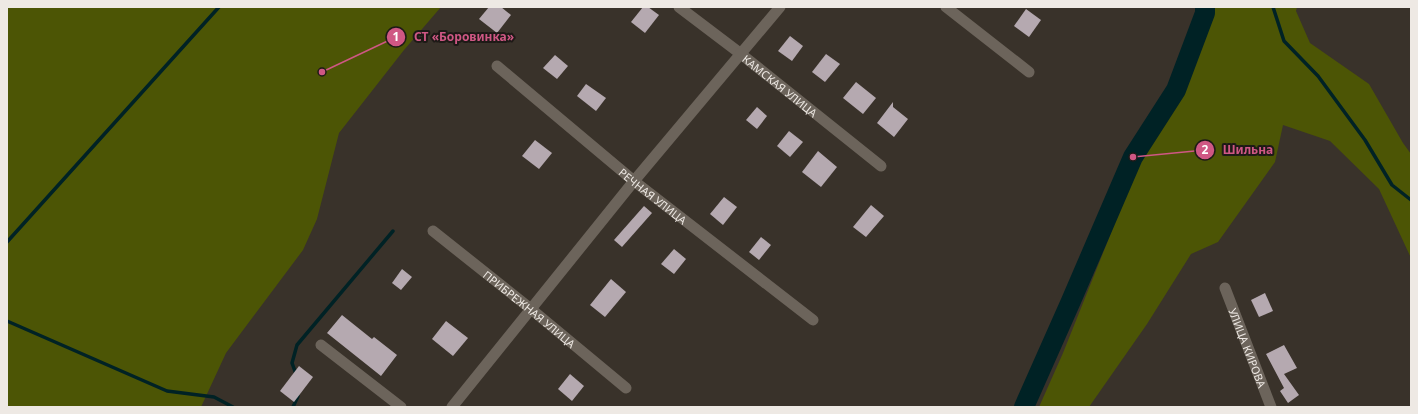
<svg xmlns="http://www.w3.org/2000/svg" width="1418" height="414" font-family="'Noto Sans',sans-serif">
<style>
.green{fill:#4c5505}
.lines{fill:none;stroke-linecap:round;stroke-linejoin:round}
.stream{stroke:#002225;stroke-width:3.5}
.river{stroke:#002225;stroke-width:20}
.building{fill:#b5a9b0}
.street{stroke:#6c645b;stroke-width:11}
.labels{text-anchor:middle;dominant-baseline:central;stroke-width:4;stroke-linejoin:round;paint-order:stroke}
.street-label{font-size:11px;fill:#eee9e4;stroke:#1e1a17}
.leader{fill:none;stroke:#cf5784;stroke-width:1.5}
.callout-dot{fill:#cf5784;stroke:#1e1a17;stroke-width:1.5}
.mark-label{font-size:12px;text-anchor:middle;font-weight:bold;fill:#fff}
.callout-label{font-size:12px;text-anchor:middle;font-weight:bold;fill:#cf5784;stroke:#1e1a17;stroke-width:4;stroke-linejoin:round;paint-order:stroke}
</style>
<rect width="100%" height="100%" fill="#39322a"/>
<g class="green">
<path d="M7,7h434l-37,43 -65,83 -22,86 -14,31 -77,103 -25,54h-194z"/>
<path d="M1206,7h91l-1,4 14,32 59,41 34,59 8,11v104l-32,-69 -49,-48 -47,-16 -8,37 -57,80 -27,12 -44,70 -58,83h-50l24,-54 78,-195 40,-65z"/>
</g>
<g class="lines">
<g class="stream">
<path d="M1273,7l11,34 34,35 47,64 27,45 19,15"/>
<path d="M7,242l212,-235"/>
<path d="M7,321l160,70 47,6 19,10"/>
<path d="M296,374l-4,-11 5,-18 96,-114"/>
<path d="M293,407l5,-11"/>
</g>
<path class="river" d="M1024,407l47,-106 62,-144 43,-67 29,-77v-6"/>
</g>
<g class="building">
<path d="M489,7h12l10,8 -14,18 -18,-14z"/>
<path d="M643,7h5l11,8 -14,18 -14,-11z"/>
<path d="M1026,9l15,11 -12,17 -15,-11z"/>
<path d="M790,36l13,10 -11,15 -14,-10z"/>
<path d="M826,54l14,10 -15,18 -13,-10z"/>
<path d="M555,55l13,11 -11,13 -14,-11z"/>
<path d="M856,82l20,16 -13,16 -20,-16z"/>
<path d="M586,84l20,14 -10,13 -19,-15z"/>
<path d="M893,102v5l15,12 -14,18 -17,-14z"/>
<path d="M757,107l10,9 -10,13 -11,-9z"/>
<path d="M789,131l14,11 -13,15 -13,-11z"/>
<path d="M535,140l17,13 -13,16 -17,-13z"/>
<path d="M818,151l19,16 -16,20 -19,-15z"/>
<path d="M724,197l13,10 -14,18 -13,-11z"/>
<path d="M871,205l13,11 -18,21 -13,-10z"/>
<path d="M644,206l8,7 -30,34 -8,-7z"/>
<path d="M761,237l10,8 -12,15 -10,-8z"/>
<path d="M674,249l12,10 -12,15 -13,-10z"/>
<path d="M402,269l10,8 -11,13 -9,-7z"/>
<path d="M611,279l15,13 -21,25 -15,-12z"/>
<path d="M1265,293l8,18 -14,6 -8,-17z"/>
<path d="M342,315l30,24 2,-2 23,18 -16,21 -54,-43z"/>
<path d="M446,321l22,17 -15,18 -21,-17z"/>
<path d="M1284,345l13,23 -13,6 15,21 -11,8 -8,-12 4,-3 -18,-34z"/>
<path d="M299,366l14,11 -19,25 -14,-11z"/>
<path d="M570,374l14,12 -12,15 -14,-12z"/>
</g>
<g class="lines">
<g class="street">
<path id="s1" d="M679,7l62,47 140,112"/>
<path d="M946,7l83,65"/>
<path id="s2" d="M497,66l137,115 179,139"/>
<path id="s3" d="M433,231l98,78 95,79"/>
<path id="s4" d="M1225,288l46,119"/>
<path d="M321,345l80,62"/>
<path d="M452,407l182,-226 146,-174"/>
</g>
</g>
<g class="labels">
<g class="street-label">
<text stroke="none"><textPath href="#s1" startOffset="128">КАМСКАЯ УЛИЦА</textPath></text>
<text stroke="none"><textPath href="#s2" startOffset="203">РЕЧНАЯ УЛИЦА</textPath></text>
<text stroke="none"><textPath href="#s3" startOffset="124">ПРИБРЕЖНАЯ УЛИЦА</textPath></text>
<text stroke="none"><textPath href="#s4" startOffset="64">УЛИЦА КИРОВА</textPath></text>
</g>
</g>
<path class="leader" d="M322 72L396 37M1133 157L1205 150"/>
<g class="callout-dot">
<circle cx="322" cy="72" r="4"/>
<circle cx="1133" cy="157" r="4"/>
<circle cx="396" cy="37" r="10"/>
<circle cx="1205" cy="150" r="10"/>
</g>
<g class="mark-label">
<text x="396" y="41">1</text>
<text x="1205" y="154">2</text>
</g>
<g class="callout-label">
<text x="464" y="41">СТ «Боровинка»</text>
<text x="1248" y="154">Шильна</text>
</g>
<rect width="1418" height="414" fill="none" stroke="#eee9e4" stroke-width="16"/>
</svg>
